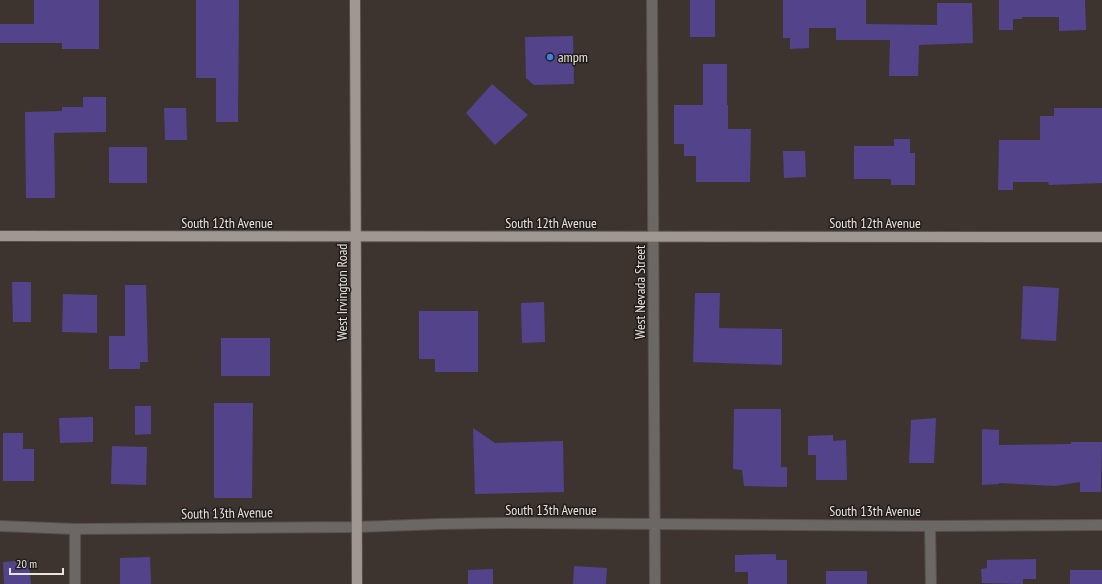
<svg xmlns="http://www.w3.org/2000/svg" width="1102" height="584" font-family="'PT Sans Narrow',sans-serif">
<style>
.building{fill:#53438a}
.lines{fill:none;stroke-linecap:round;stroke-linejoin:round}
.minor-casing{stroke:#59504b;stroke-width:12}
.major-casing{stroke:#59504b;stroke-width:12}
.minor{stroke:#6b6765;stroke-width:10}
.major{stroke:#9f9792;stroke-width:10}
.shop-dot{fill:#3f7fe0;stroke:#201c1a;stroke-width:1.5}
.labels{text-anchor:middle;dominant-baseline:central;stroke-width:3;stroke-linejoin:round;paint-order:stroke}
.poi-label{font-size:14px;fill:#eae4e1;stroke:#201c1a;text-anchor:start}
.street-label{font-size:14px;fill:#eae4e1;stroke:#201c1a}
</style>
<rect width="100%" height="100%" fill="#3d342f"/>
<g class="building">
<path d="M34,0h65v49h-37v-6h-62v-19h34z"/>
<path d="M196,0h43l-1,122h-22v-44h-20z"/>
<rect x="690" y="0" width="25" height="37"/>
<path d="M783,0h83v24l71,1v-22h35l1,40 -54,2 -1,31h-29l1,-36h-54v-12h-27v20l-19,1v-11h-7z"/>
<path d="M999,0h86l1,30 -27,1v-14h-37v2h-9v11h-14z"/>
<path d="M573,36l1,48 -40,1 -8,-7 -1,-41z"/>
<path d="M703,64h24v41h1v24h23l-1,53h-54v-26h-12v-12h-10v-39h29z"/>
<path d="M492,84l36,31 -33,30 -29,-32z"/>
<path d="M83,97h23v35l-52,1 1,65h-29l-1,-86 37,-1v-4h21z"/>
<path d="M164,108h22l1,32h-22z"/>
<path d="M1054,108h48v75l-53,2 -1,-3h-35v8h-15l1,-50h41v-24h14z"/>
<path d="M894,139h16v14h5v32h-24v-6h-37v-33h40z"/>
<rect x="109" y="147" width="38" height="36"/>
<path d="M783,151h22l1,26 -22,1z"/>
<path d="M12,282h19v40h-18z"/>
<path d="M125,285h21l2,77h-8v7h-31v-33h16z"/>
<path d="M1023,286l36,2 -3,53 -35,-2z"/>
<path d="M695,293h25l-1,35 63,1v36l-89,-3z"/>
<path d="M63,294l34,1v38l-35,-1z"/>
<path d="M544,302l1,40 -23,1 -1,-40z"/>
<path d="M419,311h59v61h-43v-13h-16z"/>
<rect x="221" y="338" width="49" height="38"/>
<path d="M214,403h39l-1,95h-38z"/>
<path d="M135,406h16v28l-16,1z"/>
<path d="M734,409h47v58h6v20l-43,-1 -2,-16 -9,-1z"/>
<path d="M93,417v25l-33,1 -1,-25z"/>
<path d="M936,418l-2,45h-25l2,-43z"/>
<path d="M473,428l22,15 68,-2 1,51 -89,2z"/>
<path d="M982,429l17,1v15l72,-1v-2h31l-1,50h-21v-10l-25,4 -56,-3v1l-17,1z"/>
<path d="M3,433h20v16h11v32h-31z"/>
<path d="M833,435v6l13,-1 1,40h-31v-25h-8v-19z"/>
<path d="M112,446l35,1 -1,38 -35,-1z"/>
<path d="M776,554v6h11v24h-39v-12h-13v-17z"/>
<path d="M150,557l1,27h-31v-26z"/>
<path d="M1036,559v20h-13v5l-41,-1 -1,-14 6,-1v-8z"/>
<path d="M29,560l2,24h-27l-1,-22z"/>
<path d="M574,566l33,2 -1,16h-33z"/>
<path d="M493,569v15h-25v-14z"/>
<rect x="1070" y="570" width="32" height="14"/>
<rect x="826" y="571" width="41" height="13"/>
</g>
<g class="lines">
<defs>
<g id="minor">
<path d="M652,0l3,584"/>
<path d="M0,526l75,3 282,-2 83,-3 62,-1 428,3 172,-1"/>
<path d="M930,526l1,58"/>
<path d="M75,529v55"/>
</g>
<g id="major">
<path d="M355,0l2,584"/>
<path d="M0,236l1102,1"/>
</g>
</defs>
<use href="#minor" class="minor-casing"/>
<use href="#major" class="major-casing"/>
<use href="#minor" class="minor"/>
<use href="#major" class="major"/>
</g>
<circle class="shop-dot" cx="550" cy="57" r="4"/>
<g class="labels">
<g class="poi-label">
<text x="558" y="57">ampm</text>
</g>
<g class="street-label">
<text x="227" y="223">South 12th Avenue</text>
<text x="551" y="223">South 12th Avenue</text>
<text x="875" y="223">South 12th Avenue</text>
<text transform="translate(342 292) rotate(-90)">West Irvington Road</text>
<text transform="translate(640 292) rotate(-90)">West Nevada Street</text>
<text x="551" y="510">South 13th Avenue</text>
<text x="875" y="511">South 13th Avenue</text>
<text transform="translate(227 513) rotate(-1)">South 13th Avenue</text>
</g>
</g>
<path d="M10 568v6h53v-6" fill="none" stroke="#eae4e1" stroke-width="2"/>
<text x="16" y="568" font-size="12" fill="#eae4e1" stroke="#201c1a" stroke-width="3" paint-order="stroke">20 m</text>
</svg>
